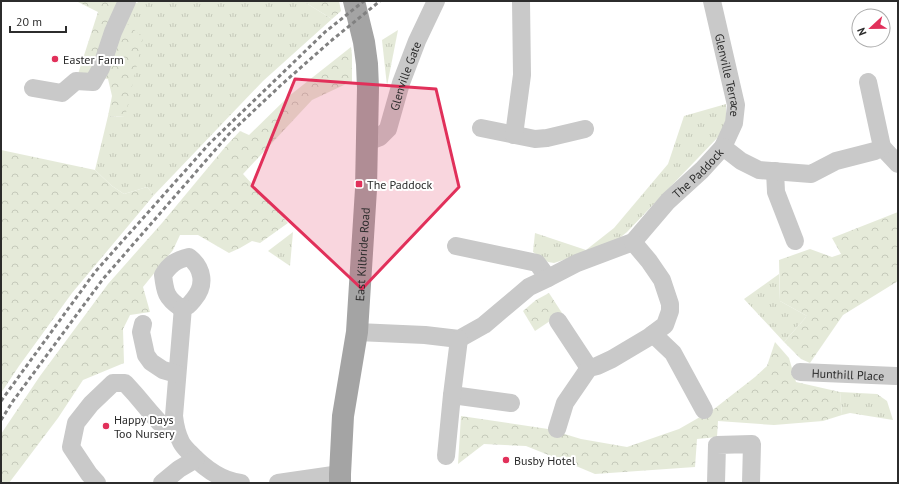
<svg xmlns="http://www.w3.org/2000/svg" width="899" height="484" font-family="'PT Sans',sans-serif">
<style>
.grass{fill:url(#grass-tufts)}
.forest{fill:url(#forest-crowns)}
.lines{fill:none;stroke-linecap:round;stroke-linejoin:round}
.minor{stroke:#c9c9c9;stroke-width:18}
.major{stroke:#a4a4a4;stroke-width:22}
.rail{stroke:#818181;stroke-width:3;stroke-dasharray:4 3;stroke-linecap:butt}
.marked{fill:#e1305a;fill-opacity:0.2;stroke:#e1305a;stroke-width:3;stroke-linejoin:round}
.poi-dot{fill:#e1305a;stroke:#fff;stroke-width:1.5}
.labels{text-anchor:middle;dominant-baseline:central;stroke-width:4;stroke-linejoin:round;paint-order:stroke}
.poi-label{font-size:12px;fill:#2c2c2c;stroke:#fff;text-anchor:start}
.street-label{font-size:12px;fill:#2c2c2c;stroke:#fff}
</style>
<defs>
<pattern id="grass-tufts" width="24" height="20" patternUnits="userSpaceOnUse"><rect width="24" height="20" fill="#e5ead9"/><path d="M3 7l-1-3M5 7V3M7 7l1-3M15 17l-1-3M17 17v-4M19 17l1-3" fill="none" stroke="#c5c9ba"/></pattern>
<pattern id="forest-crowns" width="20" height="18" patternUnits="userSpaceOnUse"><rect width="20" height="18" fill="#e5ead9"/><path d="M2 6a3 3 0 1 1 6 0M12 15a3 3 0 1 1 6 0" fill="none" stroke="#c5c9ba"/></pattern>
</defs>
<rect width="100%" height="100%" fill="#fff"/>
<g class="grass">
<path d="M133,1l4,2 2,-2h165l2,2 26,16 -69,62 -109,114 -7,-8 -23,7 -12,-8 -17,-16 13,-54 16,1 -1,-95z"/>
<path d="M398,30l-11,56 -5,-46z"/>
<path d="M726,104v17l-5,13 -94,98 -11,9 -28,11 -34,11 -6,-1 -15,-10 2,-19 51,17 28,-22 54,-64 16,-48z"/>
<path d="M293,232l-3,34 -22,-15z"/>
<path d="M779,274l1,27 27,15 -23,26 -40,-43z"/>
<path d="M840,392l37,2 10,7 6,19 -43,-7 -8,2z"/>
</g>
<g class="forest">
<path d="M76,1h55l-8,21 6,3 14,13 -18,79 -17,-1 4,-20 -4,-17 -30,-5 20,-62z"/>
<path d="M304,1h35l2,10 -9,8 -26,-16z"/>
<path d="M351,47l1,8v28l-6,1 -34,16 -69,74 45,49 -28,20 -8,-2 -12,7 -11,5 -31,-18h-18l-7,15 -30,37 7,25 -20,3 -7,14 1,34 -41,17 -25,38 -49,65h-8v-49l39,-58 68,-92 54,-61 64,-77 14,-15 9,4 40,-39z"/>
<path d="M1,150l94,20 17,16 12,8 23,-7 7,8 -82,98 -53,73 -18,27z"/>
<path d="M898,212v69l-55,34 -33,48 -9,-4 -17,-17 23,-26 -27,-15 -1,-41 31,-11 22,8 9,-3 -9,-16z"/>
<path d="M549,293l13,20 -27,18 -12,-20 13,-11z"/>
<path d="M775,342l14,16 7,24 44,10 2,23 -19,6 -49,4 -56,-4 -1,16 -20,2 -2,28 -100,7 -19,-8 -50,-20 -42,-2 -26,20 3,-48 87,13 33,10 46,8 52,-18 35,-20 41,-32 12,-11z"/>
</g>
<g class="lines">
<g class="minor">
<path id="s1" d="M712,1l24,104 -2,18 -11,24"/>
<path d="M33,88l29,5 14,-12 17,1 8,-14 12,-36 14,-31"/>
<path d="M481,128l54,11 12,-1 38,-9"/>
<path d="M514,135l8,-60 -1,-74"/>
<path id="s2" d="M367,142l13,-5 8,-8 13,-46 16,-42 19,-40"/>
<path d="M882,147l16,17"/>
<path d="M775,171l1,21 19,49"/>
<path d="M456,246l81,17 11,15"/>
<path d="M189,257c14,11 17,28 5,42 -5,6 -5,7 -13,9 -15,-10 -16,-16 -18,-33 7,-11 13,-15 26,-18z"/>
<path d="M183,307l-9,109c1,9 3,18 7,26 2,4 5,7 8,10 14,15 32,29 52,31"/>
<path d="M558,321l31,47"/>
<path d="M143,324l-2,8 5,23 5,7 12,8 14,4"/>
<path id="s3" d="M357,332l68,3 34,4 25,-14 45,-38 19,-9 29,-15 56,-21 35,-41 34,-31 21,-23 18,14 18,9 52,4 25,-13 39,-10 7,-4 -14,-65"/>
<path d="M653,334l20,19 31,57"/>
<path id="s4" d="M800,372l96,4"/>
<path d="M452,395l59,8"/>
<path d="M557,429l8,-26 24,-35 8,-2 15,-7 37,-22 16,-12 5,-14v-7l-8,-24 -13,-19 -16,-19"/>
<path d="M446,456l6,-61 7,-56"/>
<path d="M97,483l-8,-9 -18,-27 5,-24 15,-19 22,-21h12l10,11 16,19 8,9 5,3 11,3"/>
<path d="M162,483l17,-14 17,-10"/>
<path d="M278,483l62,-9"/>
<path d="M716,483l1,-38 35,-1 -1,39"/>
</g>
<path class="major" id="s5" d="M340,483v-9l3,-58 14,-84 9,-143 2,-101 -1,-24 -3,-22 -10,-41"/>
<g class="rail">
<path d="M1,401l94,-129 114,-128 116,-112 39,-31"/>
<path d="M1,420l12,-19 90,-122 126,-145 52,-49 51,-45 48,-39"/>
</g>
</g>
<path class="marked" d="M295,79l141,10 23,98 -97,102 -110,-103z"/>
<g class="poi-dot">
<circle cx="55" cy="59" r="4"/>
<rect x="355" y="180" width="8" height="8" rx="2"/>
<circle cx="106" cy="426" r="4"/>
<circle cx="506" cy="460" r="4"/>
</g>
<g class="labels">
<g class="poi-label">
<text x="63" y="59">Easter Farm</text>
<text x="367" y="184">The Paddock</text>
<text x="114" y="419">Happy Days<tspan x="114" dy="14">Too Nursery</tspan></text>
<text x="514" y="460">Busby Hotel</text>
</g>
<g class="street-label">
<text stroke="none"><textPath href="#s1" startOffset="76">Glenville Terrace</textPath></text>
<text stroke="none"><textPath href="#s2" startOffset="81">Glenville Gate</textPath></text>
<text stroke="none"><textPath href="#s3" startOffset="398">The Paddock</textPath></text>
<text stroke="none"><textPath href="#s5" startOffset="230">East Kilbride Road</textPath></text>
<text stroke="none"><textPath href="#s4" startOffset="48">Hunthill Place</textPath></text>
</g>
</g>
<rect width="899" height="484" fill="none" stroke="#2c2c2c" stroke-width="4"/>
<g transform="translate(871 28) rotate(248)"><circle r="19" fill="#ffffff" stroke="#ababab"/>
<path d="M0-3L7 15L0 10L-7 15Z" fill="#e1305a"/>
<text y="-6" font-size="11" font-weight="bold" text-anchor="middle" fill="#2c2c2c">N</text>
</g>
<path d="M10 26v6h56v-6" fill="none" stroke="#2c2c2c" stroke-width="2"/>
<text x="16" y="26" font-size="12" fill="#2c2c2c" stroke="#ffffff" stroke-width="3" paint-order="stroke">20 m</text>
</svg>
